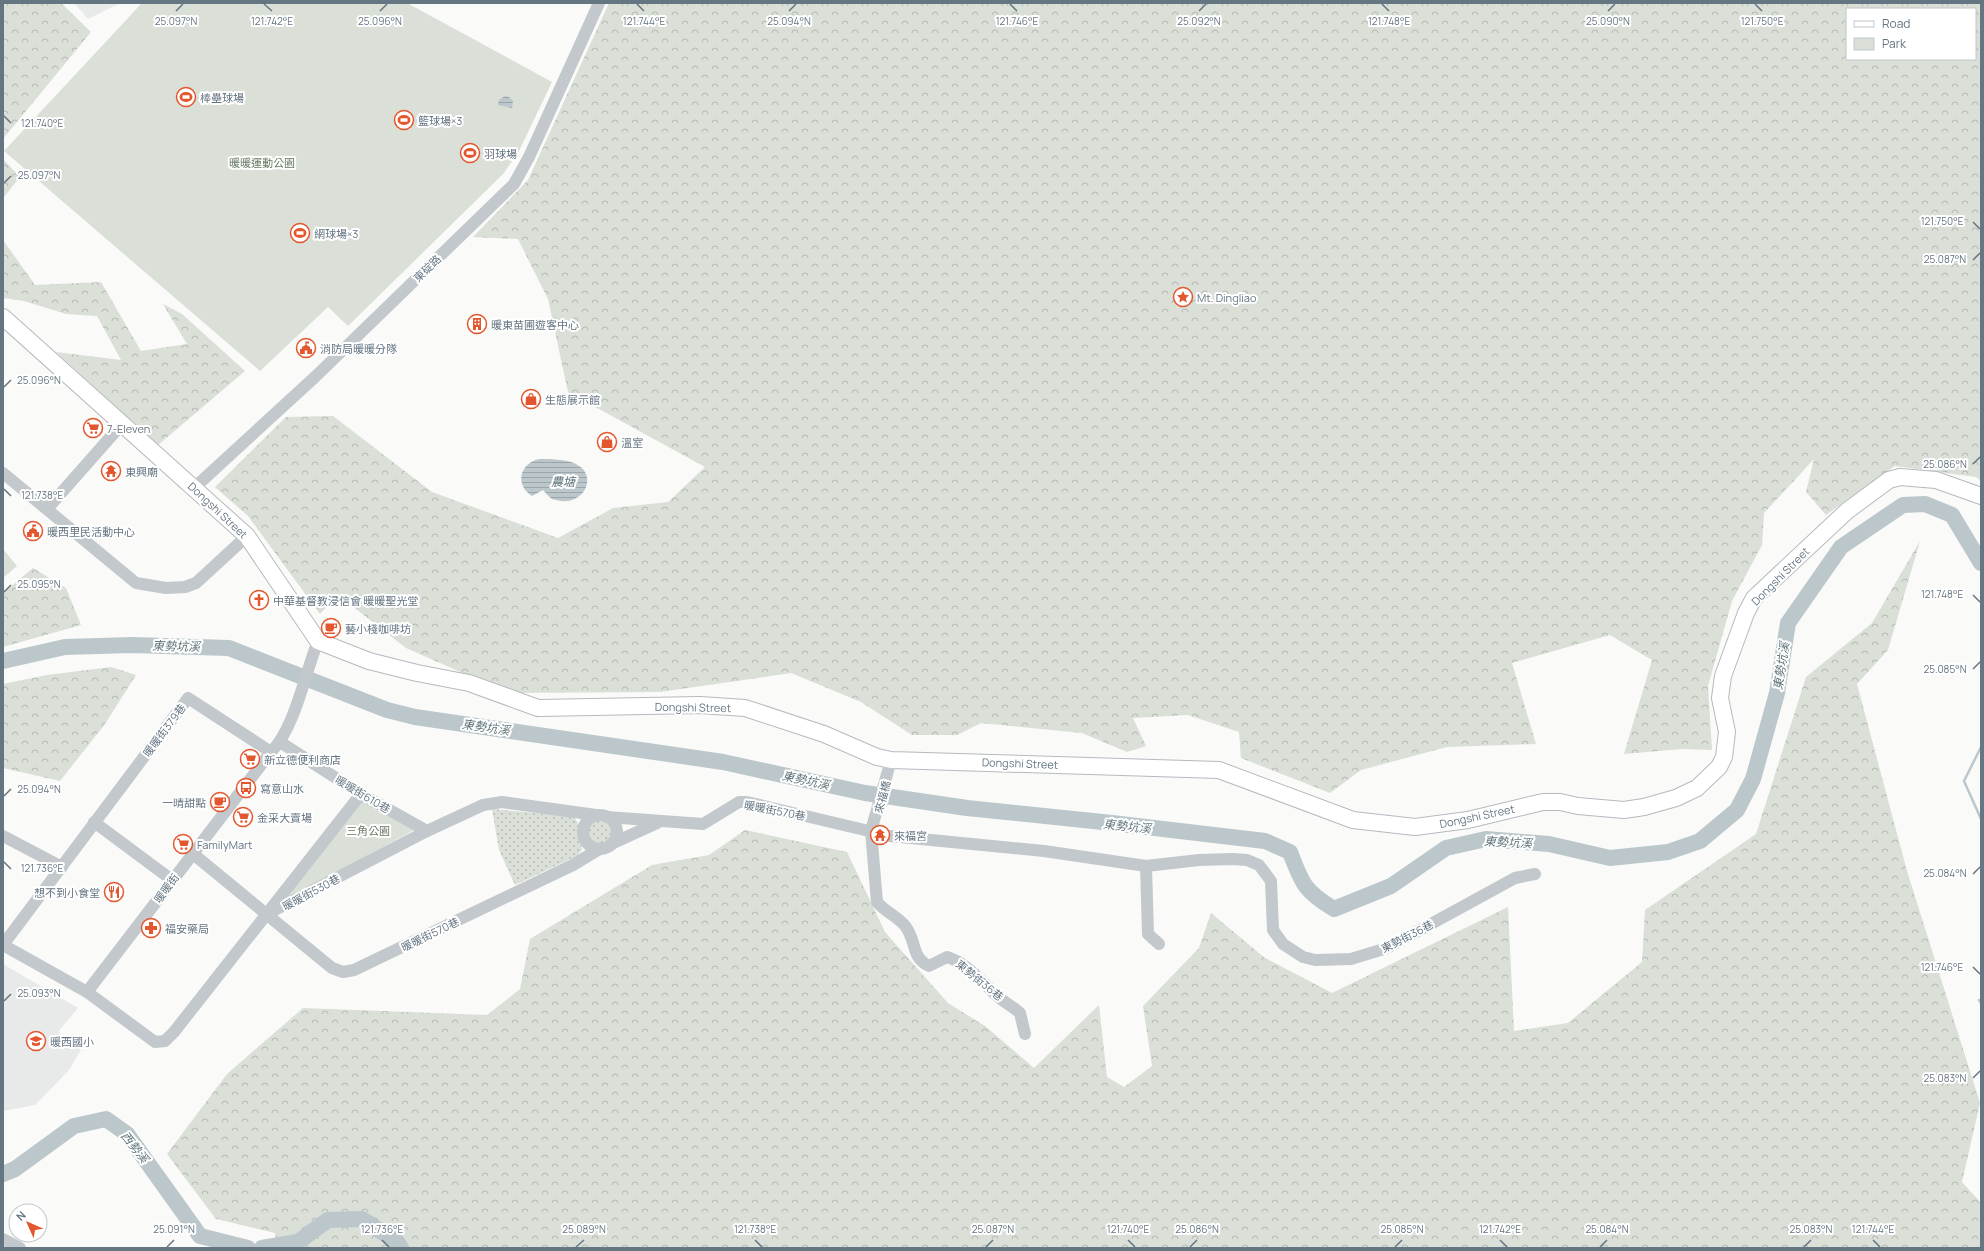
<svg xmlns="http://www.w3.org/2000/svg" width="1984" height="1251" font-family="Manrope,'Noto Sans TC',sans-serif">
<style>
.built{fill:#e8e9e9}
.grass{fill:url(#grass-dots)}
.forest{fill:url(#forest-crowns);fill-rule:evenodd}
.park{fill:#dadfd7}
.water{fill:url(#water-rules)}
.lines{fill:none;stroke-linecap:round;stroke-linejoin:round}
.stream{stroke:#bbc7cb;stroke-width:2.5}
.river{stroke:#bbc7cb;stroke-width:16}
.major-casing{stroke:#b5babe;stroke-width:18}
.minor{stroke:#c3c8cc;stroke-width:12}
.major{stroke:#fff;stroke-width:16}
.ticks{fill:none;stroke:#657683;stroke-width:1.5}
.labels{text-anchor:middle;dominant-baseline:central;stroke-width:4;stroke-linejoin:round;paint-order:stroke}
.poi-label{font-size:11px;fill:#657683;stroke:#fff;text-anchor:start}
.park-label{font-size:11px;fill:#687a64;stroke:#fff}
.street-label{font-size:11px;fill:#657683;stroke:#fff}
.water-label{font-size:12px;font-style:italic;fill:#60757c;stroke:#fff}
.ticks-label{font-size:10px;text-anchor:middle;fill:#657683;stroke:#fff;stroke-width:4;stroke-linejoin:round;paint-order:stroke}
</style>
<defs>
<pattern id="grass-dots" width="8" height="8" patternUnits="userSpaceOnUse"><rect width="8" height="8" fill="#dadfd7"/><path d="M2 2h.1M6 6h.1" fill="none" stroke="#b4b9b4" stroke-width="1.8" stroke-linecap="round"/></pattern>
<pattern id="forest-crowns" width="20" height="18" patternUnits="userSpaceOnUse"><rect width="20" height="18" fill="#dadfd7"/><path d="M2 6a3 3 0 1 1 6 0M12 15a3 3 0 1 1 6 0" fill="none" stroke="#b4b9b4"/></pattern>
<pattern id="water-rules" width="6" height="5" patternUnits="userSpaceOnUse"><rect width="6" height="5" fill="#bbc7cb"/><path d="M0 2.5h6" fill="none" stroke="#9ca6aa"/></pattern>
</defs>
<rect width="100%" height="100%" fill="#fafaf8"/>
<g class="built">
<path d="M74,3h46l-32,16z"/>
<path d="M3,964l75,44 -20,24 23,18 -12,20 -34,35 -32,6z"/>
</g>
<g class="grass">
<path d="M492,809l80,7c9,5 9,24 10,34l-5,6 -62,29 -16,-35z"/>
<circle cx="600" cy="832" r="12"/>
</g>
<g class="forest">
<path d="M3,3h58l30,29 -88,107z"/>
<path d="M609,3h1372v478l-5,-4 -81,-11 -69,49 -20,-23 8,-33 -50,54 -2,32 -30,56 -24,85 4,64 -30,-1 -58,5 28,-94 -42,-25 -98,28 24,81 -89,3 -86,23 -31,23 -89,-35 -2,-26 -51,-17 -55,3 13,28 -19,6 -45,-19 -101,-10 -24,12h-45l-51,-33 -70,-29 -131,19 -152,1 -102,-45 -68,-53 -18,19 -72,-98 -33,-29 71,-70 47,-1 99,76 126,46 55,-30 55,-6 37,-35 -137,-75 -20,-93 -30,-60 -45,-2 55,-57zM1847,9h128v50h-128z"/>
<path d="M3,159l17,18 -17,21z"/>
<path d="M3,240l32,45 66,-3 40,69 46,-7 -24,-40 19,10 63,57 -87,74 -102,-93 65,8 -24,-44 -31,-2 -42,-13 -21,-3z"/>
<path d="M1920,541l-32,109 -31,34 50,187 73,232 -18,79 19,21v45h-1704l-2,-15 -59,-14 -49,-65 60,-80 76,-66 184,7 33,-26 10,-50 122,-74 57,-10 36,-25 102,22 38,80 63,71 37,23 49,42 65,-63 8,72 17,10 28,-21 -9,-60 56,-58 12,-35 54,45 67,35 176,-86 6,124 54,-8 74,-61 3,-52 111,-76 50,-157 66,-54z"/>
<path d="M33,568l33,20 15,37 -78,22v-54z"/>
<path d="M111,667l25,8 -31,49 -45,57 -57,-13v-84l44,-9z"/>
</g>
<g class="park">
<path d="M142,3h265l145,79 -34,71 -15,21 -155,152 -20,-19 -68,64 -256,-220z"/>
<path d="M3,549l14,17 -14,12z"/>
<path d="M363,800l51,30 -133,73z"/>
</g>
<g class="water">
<path d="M505,96l4,1 4,4 -1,7 -14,-3 1,-5z"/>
<path d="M539,459c11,0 27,0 37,5 22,11 9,40 -15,37 -3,-1 -7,-1 -9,-2 -3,-2 -6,-6 -9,-9l-11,6c-17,-11 -13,-32 7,-37z"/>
</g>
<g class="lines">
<g class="stream">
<path d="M1981,747l-17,34 17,38"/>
<path d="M1979,1000l2,3"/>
</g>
<g class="river">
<path d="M3,661l62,-14 67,-2 97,3 158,62 28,7 308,45 142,31 102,15 145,15 153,18 25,11c12,31 14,39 44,57l57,-23 55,-38 40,-9 63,5 61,14 58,-6 32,-11 37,-31 16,-31 24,-86 11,-70 53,-76 62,-42 22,-1 27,11 29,48"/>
<path d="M3,1174l12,-5 59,-43 32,-7 21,15 73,102 48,12"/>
<path d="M262,1248l36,-6 30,-22 34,-1 35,23 4,6"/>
</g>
<defs>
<path id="major" d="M3,317l244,219 71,105 51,20 48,12 52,10 69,25 162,-3 45,3 79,26 53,23 14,3 328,10 134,50 62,7 53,-7 75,-18h17l18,4 46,4 20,-3 32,-9 21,-10 22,-21 5,-10 3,-25 -7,-34 3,-22 23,-63 8,-15 93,-87 42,-31 11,-3 36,3 45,16"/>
</defs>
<use href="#major" class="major-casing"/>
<g class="minor">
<path d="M3,473l133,110 30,5 19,-1 11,-4 51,-47"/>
<path d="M194,488l121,-111 199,-193 15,-27 70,-154"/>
<path d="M47,509l75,-85"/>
<path d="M280,742l81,52 66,37"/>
<path d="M891,760l-20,71 6,71c8,10 22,15 29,25 11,16 5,30 23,39l18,-9c20,6 33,23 48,37 7,7 17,12 25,19l5,21"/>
<circle cx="600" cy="832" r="17"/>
<path d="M607,817l96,7 36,-22h8l143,34 154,15 102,15 53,-6 34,-1 14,1 12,5 12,16 2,49 10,14 20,13 12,3 36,-1 36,-11 128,-70 20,-4"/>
<path d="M94,822l78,58"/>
<path d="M3,836l59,31"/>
<path d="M611,844l46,-21"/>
<path d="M192,853l140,115 11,4 11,-2 219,-105 28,-17"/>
<path d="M1146,866l2,68 11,10"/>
<path d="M271,912l156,-81 56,-26 19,-3 94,13"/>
<path d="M3,945l84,47 184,-240c24,-24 34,-79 47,-111"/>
<path d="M3,945l185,-247 83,54"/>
<path d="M87,992l68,50 10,-1 9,-9 187,-238"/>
<path d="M3,1239l17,9"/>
</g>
<use href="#major" class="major"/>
</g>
<path class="ticks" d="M264,4l8,7M637,4l7,7M1010,4l7,7M1382,4l7,7M1755,4l7,7M176,11l7,-7M380,11l7,-7M789,11l7,-7M1199,11l7,-7M1608,11l7,-7M4,116l7,7M4,183l7,-7M1973,222l7,7M1973,260l7,-7M4,387l7,-7M1973,464l7,-7M4,489l7,7M4,592l7,-7M1973,595l7,7M1973,669l7,-7M4,796l7,-7M4,862l7,7M1973,874l7,-7M1973,967l7,7M4,1001l7,-7M1973,1078l7,-7M382,1240l7,7M755,1240l7,7M1128,1240l7,7M1500,1240l7,7M1873,1240l7,7M167,1247l7,-7M576,1247l8,-7M986,1247l7,-7M1190,1247l7,-7M1395,1247l7,-7M1600,1247l7,-7M1804,1247l7,-7"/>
<defs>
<symbol id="stadium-ring" viewBox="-11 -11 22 22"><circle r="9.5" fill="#fff" stroke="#e4572e" stroke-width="1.5"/><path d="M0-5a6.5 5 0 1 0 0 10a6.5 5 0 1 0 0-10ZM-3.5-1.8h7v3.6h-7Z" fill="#e4572e"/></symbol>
<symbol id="sight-ring" viewBox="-11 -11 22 22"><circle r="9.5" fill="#fff" stroke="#e4572e" stroke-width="1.5"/><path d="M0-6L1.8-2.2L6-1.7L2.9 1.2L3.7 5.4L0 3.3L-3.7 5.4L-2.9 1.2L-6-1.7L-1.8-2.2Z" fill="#e4572e"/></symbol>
<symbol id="building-ring" viewBox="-11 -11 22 22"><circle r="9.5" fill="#fff" stroke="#e4572e" stroke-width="1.5"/><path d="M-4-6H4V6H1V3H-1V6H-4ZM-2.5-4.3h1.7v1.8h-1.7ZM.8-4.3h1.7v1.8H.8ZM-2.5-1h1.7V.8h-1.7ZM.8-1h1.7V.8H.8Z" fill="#e4572e"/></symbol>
<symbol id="civic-ring" viewBox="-11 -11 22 22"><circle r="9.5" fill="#fff" stroke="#e4572e" stroke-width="1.5"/><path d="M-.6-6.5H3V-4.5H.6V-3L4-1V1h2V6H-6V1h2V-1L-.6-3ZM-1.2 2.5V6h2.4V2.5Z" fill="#e4572e"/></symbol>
<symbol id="shop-ring" viewBox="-11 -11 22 22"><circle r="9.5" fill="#fff" stroke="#e4572e" stroke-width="1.5"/><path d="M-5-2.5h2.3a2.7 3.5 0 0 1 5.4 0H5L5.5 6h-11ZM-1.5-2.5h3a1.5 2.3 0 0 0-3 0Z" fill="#e4572e"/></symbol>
<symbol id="supermarket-ring" viewBox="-11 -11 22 22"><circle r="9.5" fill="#fff" stroke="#e4572e" stroke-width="1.5"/><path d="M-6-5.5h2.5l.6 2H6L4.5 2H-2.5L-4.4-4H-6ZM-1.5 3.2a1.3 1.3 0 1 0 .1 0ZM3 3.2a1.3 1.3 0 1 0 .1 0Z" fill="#e4572e"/></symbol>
<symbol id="temple-ring" viewBox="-11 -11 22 22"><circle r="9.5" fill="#fff" stroke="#e4572e" stroke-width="1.5"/><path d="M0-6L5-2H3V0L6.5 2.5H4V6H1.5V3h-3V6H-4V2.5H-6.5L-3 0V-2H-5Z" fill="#e4572e"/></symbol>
<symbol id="church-ring" viewBox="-11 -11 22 22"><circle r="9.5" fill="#fff" stroke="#e4572e" stroke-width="1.5"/><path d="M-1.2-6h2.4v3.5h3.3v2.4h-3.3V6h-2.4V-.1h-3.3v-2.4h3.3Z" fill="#e4572e"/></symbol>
<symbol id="cafe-ring" viewBox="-11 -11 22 22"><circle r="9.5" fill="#fff" stroke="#e4572e" stroke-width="1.5"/><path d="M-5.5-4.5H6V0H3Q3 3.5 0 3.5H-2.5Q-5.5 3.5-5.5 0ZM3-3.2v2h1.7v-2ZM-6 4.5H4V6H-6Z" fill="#e4572e"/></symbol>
<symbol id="bus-ring" viewBox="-11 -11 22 22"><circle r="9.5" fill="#fff" stroke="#e4572e" stroke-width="1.5"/><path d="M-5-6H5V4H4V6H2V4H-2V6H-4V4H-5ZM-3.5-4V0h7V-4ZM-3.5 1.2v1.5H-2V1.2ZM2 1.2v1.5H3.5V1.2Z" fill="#e4572e"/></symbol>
<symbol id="restaurant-ring" viewBox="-11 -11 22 22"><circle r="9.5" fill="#fff" stroke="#e4572e" stroke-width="1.5"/><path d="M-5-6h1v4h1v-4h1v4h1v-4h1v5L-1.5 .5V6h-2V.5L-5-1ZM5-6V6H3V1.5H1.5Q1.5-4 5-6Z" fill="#e4572e"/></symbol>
<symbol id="pharmacy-ring" viewBox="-11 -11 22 22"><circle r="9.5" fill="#fff" stroke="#e4572e" stroke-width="1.5"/><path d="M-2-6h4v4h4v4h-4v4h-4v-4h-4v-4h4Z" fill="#e4572e"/></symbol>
<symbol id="school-ring" viewBox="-11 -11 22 22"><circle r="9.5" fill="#fff" stroke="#e4572e" stroke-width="1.5"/><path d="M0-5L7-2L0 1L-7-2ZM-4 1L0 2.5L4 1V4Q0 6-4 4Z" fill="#e4572e"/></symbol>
</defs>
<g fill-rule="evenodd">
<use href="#stadium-ring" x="175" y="86" width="22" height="22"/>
<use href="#stadium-ring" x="393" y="109" width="22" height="22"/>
<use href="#stadium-ring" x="459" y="142" width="22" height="22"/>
<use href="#stadium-ring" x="289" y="222" width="22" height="22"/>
<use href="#sight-ring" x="1172" y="286" width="22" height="22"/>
<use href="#building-ring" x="466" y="313" width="22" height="22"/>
<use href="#civic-ring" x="295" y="337" width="22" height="22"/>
<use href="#shop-ring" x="520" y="388" width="22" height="22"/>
<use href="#supermarket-ring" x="82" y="417" width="22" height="22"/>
<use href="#shop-ring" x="596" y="431" width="22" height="22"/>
<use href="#temple-ring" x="100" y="460" width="22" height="22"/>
<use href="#civic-ring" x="22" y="520" width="22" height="22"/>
<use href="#church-ring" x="248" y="589" width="22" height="22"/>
<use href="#cafe-ring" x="320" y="617" width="22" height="22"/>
<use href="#supermarket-ring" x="239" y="748" width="22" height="22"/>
<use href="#bus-ring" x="235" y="777" width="22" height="22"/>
<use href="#cafe-ring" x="209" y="791" width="22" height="22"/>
<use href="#supermarket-ring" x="232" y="806" width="22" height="22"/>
<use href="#temple-ring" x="869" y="824" width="22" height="22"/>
<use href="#supermarket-ring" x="172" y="833" width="22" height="22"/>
<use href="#restaurant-ring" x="103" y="881" width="22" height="22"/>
<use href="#pharmacy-ring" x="140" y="917" width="22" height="22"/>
<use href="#school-ring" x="25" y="1030" width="22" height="22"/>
</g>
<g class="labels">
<g class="poi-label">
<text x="200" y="97">棒壘球場</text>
<text x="418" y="120">籃球場×3</text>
<text x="484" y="153">羽球場</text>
<text x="314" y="233">網球場×3</text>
<text x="1197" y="297">Mt. Dingliao</text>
<text x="491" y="324">暖東苗圃遊客中心</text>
<text x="320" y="348">消防局暖暖分隊</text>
<text x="545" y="399">生態展示館</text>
<text x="107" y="428">7-Eleven</text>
<text x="621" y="442">溫室</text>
<text x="125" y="471">東興廟</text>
<text x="47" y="531">暖西里民活動中心</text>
<text x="273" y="600">中華基督教浸信會 暖暖聖光堂</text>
<text x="345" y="628">藝小棧咖啡坊</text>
<text x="264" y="759">新立德便利商店</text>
<text x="260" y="788">寫意山水</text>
<text x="206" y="802" text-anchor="end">一晴甜點</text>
<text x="257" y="817">金采大賣場</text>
<text x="894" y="835">來福宮</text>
<text x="197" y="844">FamilyMart</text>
<text x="100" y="892" text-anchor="end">想不到小食堂</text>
<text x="165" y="928">福安藥局</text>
<text x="50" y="1041">暖西國小</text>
</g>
<g class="park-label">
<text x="262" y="162">暖暖運動公園</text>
<text x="368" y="830">三角公園</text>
</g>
<g class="street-label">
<text transform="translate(427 268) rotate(-44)">東碇路</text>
<text transform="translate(218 510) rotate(43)">Dongshi Street</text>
<text transform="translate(1780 576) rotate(-45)">Dongshi Street</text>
<text transform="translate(693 707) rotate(1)">Dongshi Street</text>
<text transform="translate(164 730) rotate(-53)">暖暖街379巷</text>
<text transform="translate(1020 763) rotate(2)">Dongshi Street</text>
<text transform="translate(363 794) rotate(31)">暖暖街610巷</text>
<text transform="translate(882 797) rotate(-75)">來福橋</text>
<text transform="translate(775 810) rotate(11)">暖暖街570巷</text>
<text transform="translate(1477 816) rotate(-12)">Dongshi Street</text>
<text transform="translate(166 888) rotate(-53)">暖暖街</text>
<text transform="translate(311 892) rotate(-28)">暖暖街530巷</text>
<text transform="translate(430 934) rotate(-26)">暖暖街570巷</text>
<text transform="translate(1407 936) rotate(-27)">東勢街36巷</text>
<text transform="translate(980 980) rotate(39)">東勢街36巷</text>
</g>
<g class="water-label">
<text x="563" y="481">農塘</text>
<text transform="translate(176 646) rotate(1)">東勢坑溪</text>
<text transform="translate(1781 666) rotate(-81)">東勢坑溪</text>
<text transform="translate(486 727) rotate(8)">東勢坑溪</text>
<text transform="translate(806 780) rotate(12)">東勢坑溪</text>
<text transform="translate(1127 826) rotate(6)">東勢坑溪</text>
<text transform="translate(1508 842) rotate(3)">東勢坑溪</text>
<text transform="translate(135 1147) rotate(51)">西勢溪</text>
</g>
</g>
<g class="ticks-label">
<text x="176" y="25">25.097°N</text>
<text x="272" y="25">121.742°E</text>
<text x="380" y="25">25.096°N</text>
<text x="644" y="25">121.744°E</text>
<text x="789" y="25">25.094°N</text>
<text x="1017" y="25">121.746°E</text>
<text x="1389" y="25">121.748°E</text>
<text x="1608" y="25">25.090°N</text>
<text x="1762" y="25">121.750°E</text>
<text x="1199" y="25">25.092°N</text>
<text x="42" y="127">121.740°E</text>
<text x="39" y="179">25.097°N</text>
<text x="1942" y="225">121.750°E</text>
<text x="1945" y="263">25.087°N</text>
<text x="39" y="384">25.096°N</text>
<text x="1945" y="468">25.086°N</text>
<text x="42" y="499">121.738°E</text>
<text x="39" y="588">25.095°N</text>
<text x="1942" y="598">121.748°E</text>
<text x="1945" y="673">25.085°N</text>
<text x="39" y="793">25.094°N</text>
<text x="42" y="872">121.736°E</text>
<text x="1945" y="877">25.084°N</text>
<text x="1942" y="971">121.746°E</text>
<text x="39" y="997">25.093°N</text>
<text x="1945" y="1082">25.083°N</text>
<text x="174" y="1233">25.091°N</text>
<text x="382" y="1233">121.736°E</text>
<text x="584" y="1233">25.089°N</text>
<text x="755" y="1233">121.738°E</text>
<text x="993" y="1233">25.087°N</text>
<text x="1128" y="1233">121.740°E</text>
<text x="1197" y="1233">25.086°N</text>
<text x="1402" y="1233">25.085°N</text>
<text x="1500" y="1233">121.742°E</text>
<text x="1607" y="1233">25.084°N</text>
<text x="1811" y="1233">25.083°N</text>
<text x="1873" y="1233">121.744°E</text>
</g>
<rect width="1984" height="1251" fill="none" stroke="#657683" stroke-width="8"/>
<rect x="1846" y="8" width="130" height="52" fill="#ffffff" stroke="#c1c8cd"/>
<rect x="1854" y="21" width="20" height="6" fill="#ffffff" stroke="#c1c8cd"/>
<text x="1882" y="28" font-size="12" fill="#657683">Road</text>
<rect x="1854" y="38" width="20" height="12" fill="#dadfd7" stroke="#c1c8cd"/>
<text x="1882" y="48" font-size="12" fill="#657683">Park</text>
<g transform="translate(28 1223) rotate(315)"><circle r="19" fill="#ffffff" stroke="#c1c8cd"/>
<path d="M0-3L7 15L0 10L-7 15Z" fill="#e4572e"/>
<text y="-6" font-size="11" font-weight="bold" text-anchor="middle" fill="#657683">N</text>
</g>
</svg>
